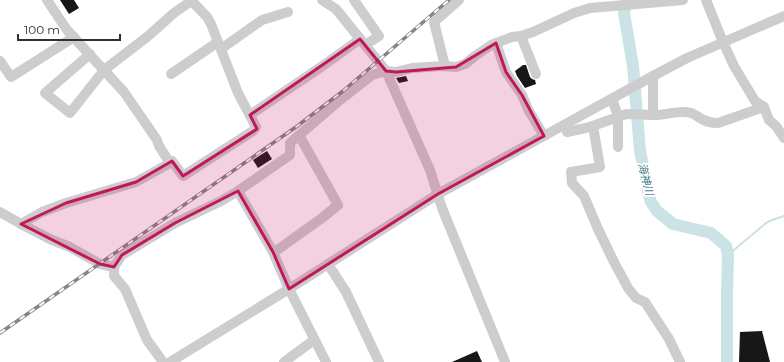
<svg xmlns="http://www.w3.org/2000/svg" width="784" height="362" font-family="Montserrat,'Noto Sans JP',sans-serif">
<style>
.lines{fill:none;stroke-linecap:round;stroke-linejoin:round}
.stream{stroke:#cbe2e7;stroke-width:2}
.river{stroke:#cbe2e7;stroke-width:12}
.building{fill:#171717}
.minor{stroke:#cdcdcd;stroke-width:10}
.rail-casing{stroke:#858585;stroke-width:3.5}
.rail{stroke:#fff;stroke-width:2;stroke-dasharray:6;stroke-linecap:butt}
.marked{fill:#c2185b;fill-opacity:0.2;stroke:#c2185b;stroke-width:3;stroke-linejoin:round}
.labels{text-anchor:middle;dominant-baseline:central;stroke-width:4;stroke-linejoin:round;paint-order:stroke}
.water-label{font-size:11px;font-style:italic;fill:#457f8b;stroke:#fff}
</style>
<rect width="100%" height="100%" fill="#fff"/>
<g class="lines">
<path class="stream" d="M728,255l38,-32 6,-3 12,-4"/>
<path class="river" d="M626,0l-2,13 9,53 7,85 8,38v3l3,10 6,9 16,13 38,9 15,13 2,9 -1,39v68"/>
</g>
<g class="building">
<path d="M60,0h14l5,8 -10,6z"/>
<path d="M523,65h3l4,12 2,2 3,1 1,4 -11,4 -8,-12 -2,-5z"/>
<path d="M406,76l2,5 -9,2 -3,-5z"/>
<path d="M267,151l5,8 -14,9 -5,-8z"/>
<path d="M762,331l8,31h-31l1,-30z"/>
<path d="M477,351l5,11h-30z"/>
</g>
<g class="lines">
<g class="minor">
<path d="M47,0l20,30 57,62 33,48 2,6 11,17 2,-2 11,15 70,-45 3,-4 -18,-34 -27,-69 -4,-7 -16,-17"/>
<path d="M322,0l14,9 50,62 44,99 12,38 63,154"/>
<path d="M354,0l25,36 -14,9"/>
<path d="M706,0l17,42 11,24 21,35 9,6 5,13 7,6 8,12"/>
<path d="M521,36l15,38"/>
<path d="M496,43l10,29 16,23 7,16 15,25"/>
<path d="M221,49l41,-29 26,-8"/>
<path d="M90,54l-45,39 25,20 34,-43 43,-33 27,-24 13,-9 4,-4"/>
<path d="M0,61l11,16 63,-40"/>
<path d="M445,66l-11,-44 25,-22"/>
<path d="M171,74l47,-32"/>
<path d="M612,99l6,17v31"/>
<path d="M250,115l71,-48 39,-28"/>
<path d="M653,115c13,1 25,-6 38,-2 3,1 6,3 9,5 6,4 11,5 18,5l46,-16"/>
<path d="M593,126l7,41 -29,5 1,11 12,13 14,33 16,33 14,26 8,10 9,4 24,37 11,23"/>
<path d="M567,132l23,-5 36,-13 27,1v-39"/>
<path d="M238,191l35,61 16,37 37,73"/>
<path d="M0,212l21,12 31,16 18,7 30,17 14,3"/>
<path d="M21,224l21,-12 24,-9 70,-21 34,-19"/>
<path d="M273,252l7,-4 42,-30 16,-13 -39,-70"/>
<path d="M328,264l18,28 33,70"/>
<path d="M163,362l-16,-22 -22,-51 -11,-13v-9l8,-12 53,-32 46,-22 17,-10 52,-36v-12l50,-43 32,-25 14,-4 10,1 16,-4 31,-2 13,1 9,-3 10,-8 16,-11 21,-8 9,-1 12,-4 41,-19 16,-5 93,-8"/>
<path d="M170,362l119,-73 149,-95 215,-118 34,-18 97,-42"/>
<path d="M284,362l30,-22"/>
</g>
<defs>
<path id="rail" d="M0,333l296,-206 47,-36 106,-91"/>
</defs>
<use href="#rail" class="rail-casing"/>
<use href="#rail" class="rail"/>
</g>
<path class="marked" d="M360,39l26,32 10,1 60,-5 40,-24 10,29 16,23 22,41 -106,58 -149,95 -16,-37 -35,-61 -63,32 -53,32 -8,12 -14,-3 -79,-40 45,-21 70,-21 36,-21 11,15 74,-47 -7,-14z"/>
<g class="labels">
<g class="water-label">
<text transform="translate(646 179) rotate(76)">海神川</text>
</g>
</g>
<path d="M18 34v6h102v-6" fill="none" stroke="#303030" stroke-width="2"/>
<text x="24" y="34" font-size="12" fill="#303030" stroke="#ffffff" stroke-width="3" paint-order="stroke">100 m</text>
</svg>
